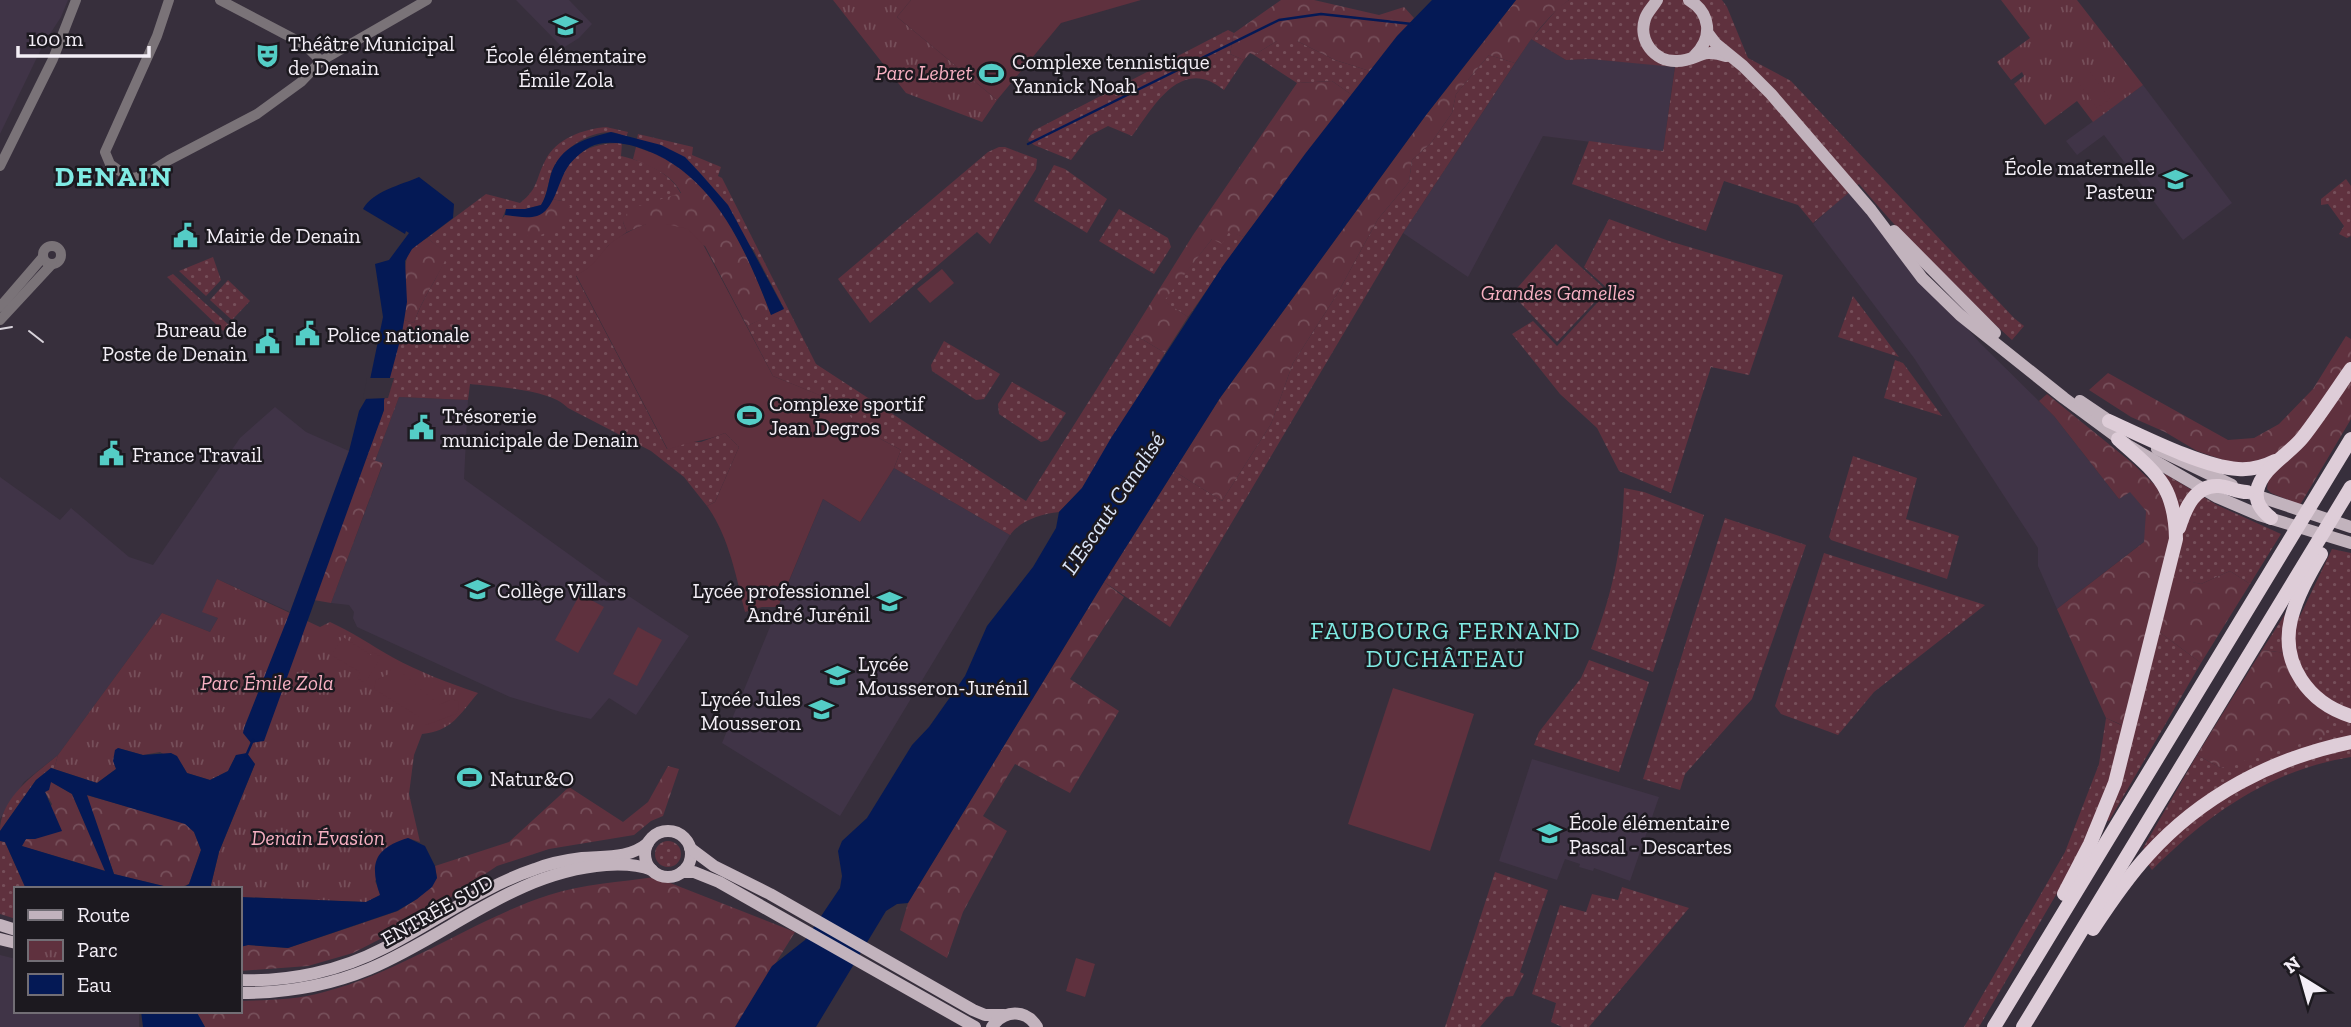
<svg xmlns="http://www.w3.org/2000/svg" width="2351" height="1027" font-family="'Zilla Slab',serif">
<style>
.built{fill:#403447}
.grass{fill:url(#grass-dots)}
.forest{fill:url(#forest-crowns)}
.park{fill:url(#park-tufts)}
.pitch{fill:#5f313e}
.water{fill:#041955;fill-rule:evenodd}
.pier{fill:#372f3c}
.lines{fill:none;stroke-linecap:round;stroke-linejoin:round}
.stream{stroke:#041955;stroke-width:2.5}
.tertiary{stroke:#7a7378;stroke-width:10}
.primary{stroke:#c2b3bd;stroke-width:12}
.motorway{stroke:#decdd8;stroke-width:14}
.tram{stroke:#d8d3db;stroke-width:2}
.labels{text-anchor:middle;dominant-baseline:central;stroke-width:5;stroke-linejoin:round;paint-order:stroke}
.poi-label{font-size:21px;fill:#f3eef6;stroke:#1c191f;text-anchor:start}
.park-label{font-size:21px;font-style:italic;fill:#f7b0c2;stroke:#1c191f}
.street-label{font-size:21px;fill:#f3eef6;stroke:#1c191f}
.water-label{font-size:23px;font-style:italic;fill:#dbe5f8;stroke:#1c191f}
.quarter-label{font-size:24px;letter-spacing:2px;fill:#80ebe4;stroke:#1c191f}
.district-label{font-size:28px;font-weight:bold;letter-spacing:2px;fill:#80ebe4;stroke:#1c191f}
</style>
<defs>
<pattern id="grass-dots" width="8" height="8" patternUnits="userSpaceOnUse" patternTransform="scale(1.75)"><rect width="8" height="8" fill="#5f313e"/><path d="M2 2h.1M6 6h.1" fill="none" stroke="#764f5a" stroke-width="1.8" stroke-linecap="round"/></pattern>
<pattern id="forest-crowns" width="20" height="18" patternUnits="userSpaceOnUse" patternTransform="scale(1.75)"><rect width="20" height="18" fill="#5f313e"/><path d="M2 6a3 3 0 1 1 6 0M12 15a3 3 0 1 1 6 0" fill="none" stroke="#764f5a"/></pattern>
<pattern id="park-tufts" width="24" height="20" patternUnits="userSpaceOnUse" patternTransform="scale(1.75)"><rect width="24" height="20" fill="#5f313e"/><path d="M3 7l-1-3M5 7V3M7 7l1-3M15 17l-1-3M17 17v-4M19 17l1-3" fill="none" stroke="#764f5a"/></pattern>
</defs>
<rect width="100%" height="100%" fill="#372f3c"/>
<g class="built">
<path d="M0,0h68l-7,17 -17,26 -44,91z"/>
<path d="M516,0h53l23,24 -13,14 -16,10z"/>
<path d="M1531,39l35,21 24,-1 85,7 -12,85 -120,-15 -75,141 -65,-44z"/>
<path d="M2143,85l89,118 -49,37 -79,-105 -27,20 -11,-14z"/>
<path d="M1848,192l132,151 74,73 65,83 11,-8 16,20 -1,30 -88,68 -19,-43v-18l-124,-190 -101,-134z"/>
<path d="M399,397l69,3 -4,79 142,102 83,55 -53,79 -27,-17 -18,21 -30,-7 -51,-15 -153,-70 -4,-9 1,-6 -5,-7 -18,-2 52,-139 -8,-3z"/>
<path d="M275,407l31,25 43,19 -59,161 -73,-33 -14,33 15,6 -8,14 -48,-19 -104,142 -34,27 -24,37v-342l60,43 11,-12 58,49 24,8 87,-127z"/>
<path d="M894,468l116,67 -170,281 -118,-73 101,-244 37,23z"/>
<path d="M1532,759l127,38 -29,84 -36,-13 -1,3 -14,-4 1,-3 -15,-5 -8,21 -58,-19z"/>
<path d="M0,955l16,4v52h123v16h-139z"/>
</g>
<g class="grass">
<path d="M1569,0h153l5,7 21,51 43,23 223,237 10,8 -12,14c-54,-49 -106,-100 -153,-156l-46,39 -15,-18 -74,-24 -18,50 -134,-47 17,-43 74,10 12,-84 -85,-8 -24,1 -35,-21 28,-32z"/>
<path d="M1228,30l6,3 -4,21 14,6 -20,30c-43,-35 -70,16 -92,46l-24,-10 -19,10 -18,24 -37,-15 -6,-5 5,-9z"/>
<path d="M1277,41h20l38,19 35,11 -18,24 -20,-14 -35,2 -43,-28z"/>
<path d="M1489,55l26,8 -112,170 -233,394 -66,-45 70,-111 48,30 49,-77 22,-61 43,-67 42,-77 31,-37 3,-22 19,-17 21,-30 4,-19z"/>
<path d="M606,127l22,5 -2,5c-4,-2 -11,-5 -16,-5 -22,0 -48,17 -57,37 -5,11 -5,25 -12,36l-15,4h-20l-4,10 60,-18 -10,-2c15,-38 26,-56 70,-56l-1,13c22,5 50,16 60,38l-20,6 -38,22 4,10 -19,14 -14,19 -18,11 91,173 18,-7h16l24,-9 14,14 -24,55 -8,4 -23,-29 -33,-26 -83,-43c-17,-19 -72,-21 -98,-24l-2,16 -69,-3 -24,64 -9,-3 18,-48v-10l20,-80 10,3c8,-25 24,-44 33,-69l-20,-16 59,-44 34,9c19,-15 15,-23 25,-42 11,-23 39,-32 61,-34z"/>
<path d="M638,134l55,13 -1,8 29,12 -3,9 4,2 94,186 210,137 106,-168 33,20 -83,135 -23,24c-18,2 -38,8 -49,23l-116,-67 7,-18 -46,-25 -12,-20 -70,-29 -26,-50 37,-18 -31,-59 -116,-110z"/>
<path d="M999,147h6l32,12 -1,10 -46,75 -13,-12 -107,91 -32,-44 150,-127z"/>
<path d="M1054,165l11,4 42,30 -20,34 -53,-32z"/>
<path d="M2346,179l5,7v50l-4,2 -8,-4 5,-8 -16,-22 -7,1v-6z"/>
<path d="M1119,209l49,29 3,9 -17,27 -55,-33z"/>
<path d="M1609,219l60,22 114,34 -34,100 -38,-8 -40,126 -52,-22 -22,-43 -37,-34 -48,-60 21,-13 24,25 52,-56 -25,-23z"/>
<path d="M1229,231l15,6 -56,80 -25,-16 49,-62z"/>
<path d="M1556,244l50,46 -49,52 -45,-48z"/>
<path d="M213,257l8,23 -15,16 -27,-25z"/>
<path d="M173,274l56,51 -6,6 -56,-54z"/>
<path d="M228,280l22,21 -18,19 -22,-20z"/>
<path d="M1853,296l46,61 -61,-20z"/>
<path d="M944,341l56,33 -16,25 -8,1 -44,-29 -1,-6z"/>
<path d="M1895,360l8,3 39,53 -58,-18z"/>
<path d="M1012,382l54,31 -18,27 -7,2 -42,-28 -1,-10z"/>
<path d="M1853,456l64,22 -11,41 53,17 -12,43 -116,-39 -2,-3z"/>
<path d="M2165,474l52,31 64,29 -31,50 -20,-13 -29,13 -29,-6 -14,53 43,32 -92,158 -12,-2 -23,45 -95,163h-15l101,-175 34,-88 7,-46 15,7 49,-210 -15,-30z"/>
<path d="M1624,488l20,4 60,23 -51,157 -62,-23c22,-57 31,-99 33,-161z"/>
<path d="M1725,518l81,27 -54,154 -67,75 -5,16 -37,-11z"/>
<path d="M2332,549l19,4v204c-80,13 -142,56 -199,113l-4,-6 7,-7 -12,-9 54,-93 24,13 65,-115 -24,-3 25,-39 13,5z"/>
<path d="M1824,553l161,52 -111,87 -36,43 -57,-21 -6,-8z"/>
<path d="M1589,660l60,22 -30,90 -85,-27 5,-13 42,-54z"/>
<path d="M58,755l-4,14 -3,-1 -15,12 -36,51c0,-33 35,-57 58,-76z"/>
<path d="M0,841l5,1 21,47h-10v30l-16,-5z"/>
<circle cx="668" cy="854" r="13"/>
<path d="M1495,872l53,18 -28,82 4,2 -11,22 -7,1 -26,30h-35z"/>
<path d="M1622,887l67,21 -100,119h-27l-11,-5 5,-19 -24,-9 28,-89 26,7 6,-18 26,6z"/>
</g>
<g class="forest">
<path d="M1281,0h33l65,15 25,-8 10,11 -44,53 -35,-11 -38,-19h-20l-23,14 -4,-2 -6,7 -14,-6 4,-21z"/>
<path d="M1516,0h53c-22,16 -39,40 -54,63l-26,-8 -33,39 -4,19 -21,30 -19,17 -3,22 -31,37 -42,77 -43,67 -22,61 -49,77 -48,-30 46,-73 206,-283z"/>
<path d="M1332,81l20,14 -108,142 -15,-5 -7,12 -10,-5 -48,62 24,16 -23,36 -33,-20 61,-98 104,-152z"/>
<path d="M636,147c10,4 21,7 30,12 56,33 83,98 105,156l-24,11 -42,-80 -58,-22 -20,8 -4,-10 6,-13 52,-16c-9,-19 -30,-26 -48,-34z"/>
<path d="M552,199l10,2 8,5 -5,18 -33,15 -30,-20 3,-4c22,2 37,8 47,-16z"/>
<path d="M427,238l21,16c-10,24 -26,44 -34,69l-10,-3c2,-17 -2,-56 5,-67 4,-7 12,-11 18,-15z"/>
<path d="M2346,336l5,3v80l-51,86 -29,-12 -4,-4 4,-33 -22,7 -20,-1 -32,-11 -32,-19 -34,-15 -42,-27 19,-17 120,67 26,-2 25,-14 34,-35z"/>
<path d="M2047,394l84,68 24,23 15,30 -1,33 -47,177 -16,-7 -49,-109 87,-67 2,-31 -16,-19 -11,7 -65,-83 -15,-15z"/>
<path d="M366,458l17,5 -52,140 -17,-3z"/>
<path d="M2230,571l20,13 -49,79 -43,-32 14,-54 29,7z"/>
<path d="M1104,582l20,15 -54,82 49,32 -49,82 -55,-29 -32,52 24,15 -44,81 -16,46 -47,-28 8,-27z"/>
<path d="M2262,650l24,3 42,59 -3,24 -104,32 -24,-13z"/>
<path d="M668,766l11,3 -16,47 -12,5 -17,14 -85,14 -52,17 -80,54 -64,33 -45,13 -68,5v-24l8,-2 40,3 63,-21 47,-16 19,-12 20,-21 -2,-12 74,-24 60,-55 54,35 25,-20z"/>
<path d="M50,781l22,13 34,77 -85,-25 5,-7h9l17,-35 -7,-12z"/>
<path d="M86,795l99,28 9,9 7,18 -12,34 -13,5 -62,-15z"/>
<path d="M655,877l140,55 -59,95h-531l-9,-16h44v-10c28,-1 57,-1 84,-9 80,-21 148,-72 225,-97 34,-11 71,-13 106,-18z"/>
</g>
<g class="park">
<path d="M833,0h78l-14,17 100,83 -15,22 -76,-29z"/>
<path d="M2001,0h76l66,85 -50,37 -16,-21 -32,24 -31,-41 10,-8 -2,-4 -11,8 -14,-18 33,-24z"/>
<path d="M217,579l103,48 10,-5c22,10 41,23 62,35 27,15 57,26 86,36 -19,22 -26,38 -56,41l-8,21 -5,39 11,48 -12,-4 -33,43 6,14 -15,7 -126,-5v-8h-27l-2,-4 8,-33 36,-88 -19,-9 -8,16 -18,9 -23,-7 -5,-8 -22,-13 -17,3 -25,-7 -2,21 -19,14 -43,-14 4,-14 104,-142 48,19 8,-14 -16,-6z"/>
</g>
<g class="pitch">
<path d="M911,0h230l-80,23 -64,77 -100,-83z"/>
<path d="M2090,72l20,27 -13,9 -19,-26z"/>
<path d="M646,224h20l22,5 16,17 69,130 71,29 11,20 46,25 -7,18 -34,54 -37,-23 -45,108h-16l-17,5c-9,-36 -16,-75 -38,-106l8,-4 24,-55 -14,-14c-21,9 -37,8 -57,17l-92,-175c18,-9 18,-13 30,-27 11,-12 26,-18 40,-24z"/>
<path d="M942,269l12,14 -24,20 -13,-14z"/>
<path d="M580,594l24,13 -26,46 -23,-13z"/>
<path d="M638,627l24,13 -25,46 -24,-12z"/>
<path d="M343,637l28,18 2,-3 8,5 -16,26 -8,-5 3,-6 -29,-17z"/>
<path d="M391,669h6l43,36 11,-6 7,2 1,8 -3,5 -30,11 -8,-9 -44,-27 2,-9 13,-6z"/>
<path d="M1393,688l81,26 -44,137 -82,-27z"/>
<path d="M1076,958l19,6 -10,33 -19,-6z"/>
</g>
<g class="water">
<path d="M1432,0h84l-90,115 -206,283 -116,184 -196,321 -11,1 -11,7 -70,116h-81l37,-61 33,-26 35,-52 2,-12 -4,-25 4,-10 25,-23 45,-73 17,-18 36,-51 22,-50 46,-59 23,-39 3,-16 23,-24 29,-50 111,-171 83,-113 92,-118z"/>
<path d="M611,132l50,13 24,12 15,16 28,32 56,104 -13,6c-26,-68 -59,-145 -134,-168 -14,-4 -34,-7 -47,0 -9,5 -18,13 -23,21 -9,14 -13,43 -30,48 -10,3 -22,0 -32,-1l1,-6h19l16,-4c6,-9 7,-21 10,-31 9,-28 35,-36 60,-42z"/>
<path d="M419,177l35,27 -1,14 -41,31 -7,12 2,41 -5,31 -18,67v10l-120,331 -13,2 -8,-10 1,-5 46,-116 59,-161 10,-40 7,-12 17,-82 -8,-53 14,-4 20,-27 -3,-2 -1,3 -42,-25c10,-18 38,-24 56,-32z"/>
<path d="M118,748l25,7 28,-2 6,3 10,17 23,7 18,-9 8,-16 11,-2 8,11 -36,88 -8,33 2,4h-32l8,-5 12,-34 -7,-18 -9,-8 -98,-29 27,79 62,15h-150l-21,-47 -5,-1v-10l36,-51 15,-12 46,15 19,-14 -3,-8 2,-11zM51,782l21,12 33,77 -83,-25 4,-7h9l27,-8 -17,-39 4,-2z"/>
<path d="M408,838l17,8 10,20 2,12 -5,9 -15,12 -20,12 -109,37 -40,-3 -8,2v-50l126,5 14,-7c-11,-32 -5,-47 28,-57z"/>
<path d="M141,1011h55l9,16h-62z"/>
</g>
<path class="pier" d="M367,378h27l-6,20 -25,1z"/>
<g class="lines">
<g class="stream">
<path d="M1028,144l251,-124 42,-6 91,10"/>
<path d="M246,756l7,-16"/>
</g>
<g class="tertiary">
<path d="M169,0l-12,36 -52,116 5,12 14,10 9,4 12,-3 24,-15 88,-46 44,-32 20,-21 106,-61"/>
<path d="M220,0l78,41 12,9 11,11"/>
<path d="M0,166l53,-107 23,-59"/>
<circle cx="52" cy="255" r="9"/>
<path d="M0,307l43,-50"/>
<path d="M0,320l52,-56"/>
</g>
<g class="primary">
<path d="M1657,0c-4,7 -10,12 -12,19 -7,21 9,43 32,42 21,0 23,-14 49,-5"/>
<path d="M1689,0c22,13 24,38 6,55"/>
<path d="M1707,32l9,12 27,22 28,28 100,116 51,68 38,37 104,83 65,48 88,51 42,18 92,28"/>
<path d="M1894,231l101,102"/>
<path d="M2080,401l37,25"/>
<path d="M2157,449l75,36"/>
<path d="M2249,493l102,34"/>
<circle cx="668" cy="854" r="23"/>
<path d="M690,848l24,18 56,28 203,116 12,5h19"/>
<path d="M682,872h12l25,10 256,145"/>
<path d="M0,925l16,5"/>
<path d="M0,939l16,4"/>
<path d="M240,980c49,2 100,-9 144,-32 51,-26 97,-61 151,-79 15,-6 31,-9 47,-11 23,-2 47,1 66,-15"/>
<path d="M240,993c44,0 88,-7 129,-24 81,-34 145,-97 237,-104 16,-1 31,-1 46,5"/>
<path d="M992,1027c12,-18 34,-18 45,0"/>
</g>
<g class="motorway">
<path d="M2109,421c33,15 94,46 129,48 13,1 25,-2 37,-8"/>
<path d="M2271,518c-9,-7 -16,-15 -14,-27 5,-24 32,-36 46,-54 17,-22 32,-45 48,-68"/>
<path d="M2179,528c6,-19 16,-44 40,-42 10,1 18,6 28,6"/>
<path d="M2321,554c-12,21 -24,42 -30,65 -11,45 18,84 60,97"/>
<path d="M2064,894l26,-50 25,-61 61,-244c-1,-54 -20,-66 -58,-100"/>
<path d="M2093,929c17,-26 34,-51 55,-74 53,-59 125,-97 203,-113"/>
<path d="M1994,1027l357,-588"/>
<path d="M2023,1027l328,-540"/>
</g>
<g class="tram">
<path d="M0,329l12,-2"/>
<path d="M29,331l14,11"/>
</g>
</g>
<defs>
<symbol id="school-bare" viewBox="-9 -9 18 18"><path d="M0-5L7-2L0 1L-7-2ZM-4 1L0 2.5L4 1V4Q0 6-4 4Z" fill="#54cdc6" stroke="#1c191f" stroke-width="2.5" paint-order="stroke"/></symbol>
<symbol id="theatre-bare" viewBox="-9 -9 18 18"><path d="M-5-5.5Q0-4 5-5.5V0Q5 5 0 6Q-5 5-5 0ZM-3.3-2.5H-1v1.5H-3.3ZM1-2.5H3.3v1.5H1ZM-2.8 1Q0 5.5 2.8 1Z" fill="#54cdc6" stroke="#1c191f" stroke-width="2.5" paint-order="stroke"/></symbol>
<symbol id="stadium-bare" viewBox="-9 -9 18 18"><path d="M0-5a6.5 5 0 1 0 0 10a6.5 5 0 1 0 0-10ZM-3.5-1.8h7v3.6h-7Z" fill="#54cdc6" stroke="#1c191f" stroke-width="2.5" paint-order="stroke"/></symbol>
<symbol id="civic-bare" viewBox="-9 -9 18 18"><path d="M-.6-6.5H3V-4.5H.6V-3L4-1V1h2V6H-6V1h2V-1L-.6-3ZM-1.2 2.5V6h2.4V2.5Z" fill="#54cdc6" stroke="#1c191f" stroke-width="2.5" paint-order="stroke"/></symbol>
</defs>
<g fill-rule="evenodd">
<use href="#school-bare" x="548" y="8" width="35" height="35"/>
<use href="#theatre-bare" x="250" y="38" width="35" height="35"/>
<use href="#stadium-bare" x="974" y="56" width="35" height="35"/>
<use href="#school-bare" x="2158" y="162" width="35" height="35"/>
<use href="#civic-bare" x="168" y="218" width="35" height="35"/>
<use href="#civic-bare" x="290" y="316" width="35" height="35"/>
<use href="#civic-bare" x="250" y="324" width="35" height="35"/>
<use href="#stadium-bare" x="732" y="398" width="35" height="35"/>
<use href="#civic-bare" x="404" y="410" width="35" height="35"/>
<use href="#civic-bare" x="94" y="436" width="35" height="35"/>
<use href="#school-bare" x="460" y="572" width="35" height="35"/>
<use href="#school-bare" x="872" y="584" width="35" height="35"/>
<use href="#school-bare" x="820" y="658" width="35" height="35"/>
<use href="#school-bare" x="804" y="692" width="35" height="35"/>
<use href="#stadium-bare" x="452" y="760" width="35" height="35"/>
<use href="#school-bare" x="1532" y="816" width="35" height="35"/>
</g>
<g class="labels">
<g class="poi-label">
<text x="288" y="43">Théâtre Municipal<tspan x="288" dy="24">de Denain</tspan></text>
<text x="566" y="55" text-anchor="middle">École élémentaire<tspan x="566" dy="24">Émile Zola</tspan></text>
<text x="1012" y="61">Complexe tennistique<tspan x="1012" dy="24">Yannick Noah</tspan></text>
<text x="2155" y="167" text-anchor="end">École maternelle<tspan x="2155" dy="24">Pasteur</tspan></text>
<text x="206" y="235">Mairie de Denain</text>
<text x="247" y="329" text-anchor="end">Bureau de<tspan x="247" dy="24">Poste de Denain</tspan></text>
<text x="327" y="334">Police nationale</text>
<text x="769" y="403">Complexe sportif<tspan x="769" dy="24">Jean Degros</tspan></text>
<text x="442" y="415">Trésorerie<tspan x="442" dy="24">municipale de Denain</tspan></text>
<text x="132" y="454">France Travail</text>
<text x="497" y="590">Collège Villars</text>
<text x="870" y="590" text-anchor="end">Lycée professionnel<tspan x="870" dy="24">André Jurénil</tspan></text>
<text x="858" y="663">Lycée<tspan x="858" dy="24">Mousseron-Jurénil</tspan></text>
<text x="801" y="698" text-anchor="end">Lycée Jules<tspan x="801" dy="24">Mousseron</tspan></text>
<text x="490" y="778">Natur&amp;O</text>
<text x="1569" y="822">École élémentaire<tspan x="1569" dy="24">Pascal - Descartes</tspan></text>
</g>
<g class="park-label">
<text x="924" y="72">Parc Lebret</text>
<text x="1558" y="292">Grandes Gamelles</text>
<text x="267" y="682">Parc Émile Zola</text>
<text x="318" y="837">Denain Évasion</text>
</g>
<g class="street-label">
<text transform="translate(437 910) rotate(-29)">ENTRÉE SUD</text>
</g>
<g class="water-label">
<text transform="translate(1113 503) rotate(-56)">L'Escaut Canalisé</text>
</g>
<g class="quarter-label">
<text x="1446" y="630">FAUBOURG FERNAND<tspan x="1446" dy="28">DUCHÂTEAU</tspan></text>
</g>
<g class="district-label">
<text x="114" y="176">DENAIN</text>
</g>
</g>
<rect x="14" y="887" width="228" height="126" fill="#1c191f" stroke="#726e75" stroke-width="2"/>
<rect x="28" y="910" width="35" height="10" fill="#c2b3bd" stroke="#726e75" stroke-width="2"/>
<text x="77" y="922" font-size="21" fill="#f3eef6">Route</text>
<rect x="28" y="940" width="35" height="21" fill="url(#park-tufts)" stroke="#726e75" stroke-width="2"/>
<text x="77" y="957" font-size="21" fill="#f3eef6">Parc</text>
<rect x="28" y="974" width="35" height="21" fill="#041955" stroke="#726e75" stroke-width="2"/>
<text x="77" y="992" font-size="21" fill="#f3eef6">Eau</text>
<g transform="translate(2302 978) rotate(323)" stroke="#1c191f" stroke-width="5" paint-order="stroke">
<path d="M0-5L12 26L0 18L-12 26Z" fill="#f3eef6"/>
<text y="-10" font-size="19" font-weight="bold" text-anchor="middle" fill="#f3eef6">N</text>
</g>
<path d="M18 46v10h131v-10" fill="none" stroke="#f3eef6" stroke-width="3.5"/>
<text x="28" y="46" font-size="21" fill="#f3eef6" stroke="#1c191f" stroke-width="5" paint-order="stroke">100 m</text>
</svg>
